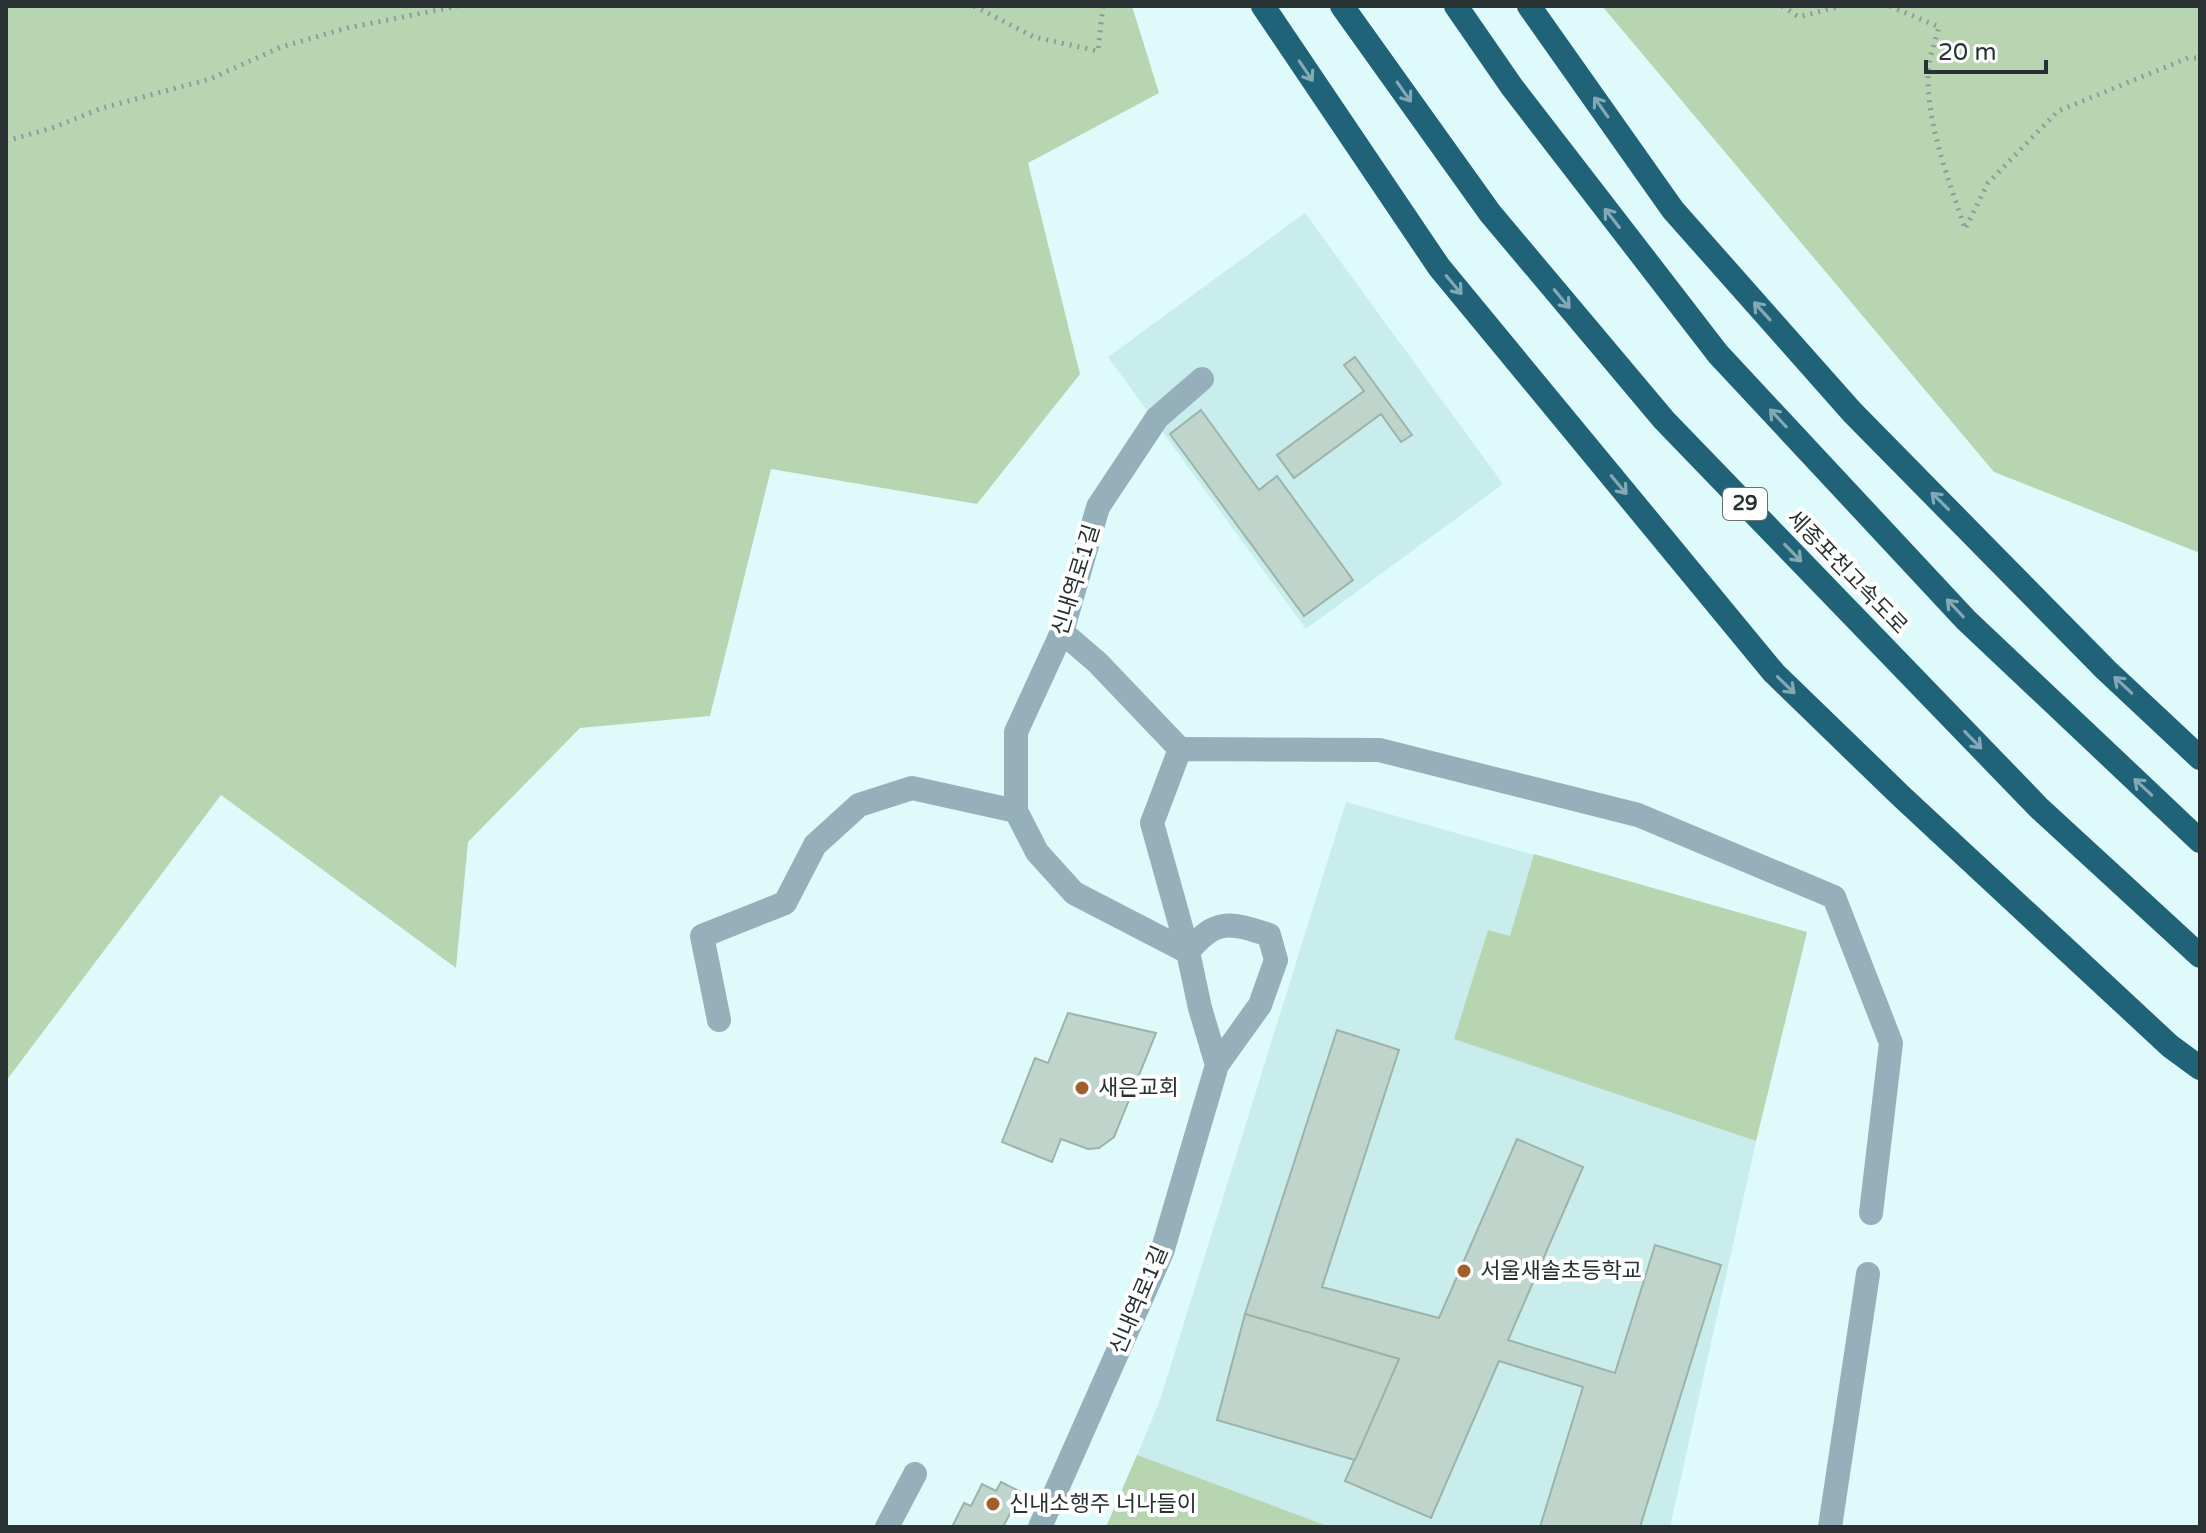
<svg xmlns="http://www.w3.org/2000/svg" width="2206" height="1533" font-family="'Varela Round','Noto Sans KR',sans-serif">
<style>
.built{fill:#c9ecec}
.green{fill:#b8d5b2}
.building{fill:#bfd5cc;stroke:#9db3a9;stroke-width:2}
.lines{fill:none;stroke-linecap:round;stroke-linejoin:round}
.path{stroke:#8a9d9d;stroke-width:5;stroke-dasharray:2 6;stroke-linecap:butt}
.lane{stroke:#95b0bb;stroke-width:24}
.street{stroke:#95b0bb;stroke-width:24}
.highway{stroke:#206278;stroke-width:24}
.oneway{stroke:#84a9b5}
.poi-dot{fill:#a15f2c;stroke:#fff;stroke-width:3}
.labels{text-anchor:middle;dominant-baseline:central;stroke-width:8;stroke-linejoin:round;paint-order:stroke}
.shield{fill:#fff;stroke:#687070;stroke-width:2}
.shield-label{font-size:20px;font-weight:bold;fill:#283232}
.street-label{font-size:22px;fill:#283232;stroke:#fff}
.poi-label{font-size:22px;fill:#283232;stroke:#fff;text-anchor:start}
</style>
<rect width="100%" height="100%" fill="#dffafa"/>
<g class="built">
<path d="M1305,213l198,271 -197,145 -198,-272z"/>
<path d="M1346,802l461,130 -51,209 -86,386h-563l53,-127z"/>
</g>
<g class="green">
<path d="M6,6h1126l27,87 -131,70 52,211 -103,130 -206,-35 -61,247 -130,12 -112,114 -12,126 -235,-173 -215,286z"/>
<path d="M1602,6h598v547l-206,-81z"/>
<path d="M1534,854l273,78 -51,209 -302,-102 34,-109 22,6z"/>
<path d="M1137,1455l193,72h-224z"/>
</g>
<g class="building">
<path d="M1355,357l57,78 -11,7 -20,-28 -87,64 -17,-23 87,-64 -20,-26z"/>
<path d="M1201,410l58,80 18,-14 76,104 -49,36 -134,-182z"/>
<path d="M1068,1013l88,20 -42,104 -15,11 -11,1 -27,-10 -9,23 -50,-20 33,-84 13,5z"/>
<path d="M1337,1030l62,20 -77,237 117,31 78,-179 66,28 -75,173 107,33 40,-128 66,20 -81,262h-100l43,-140 -84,-26 -68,157 -86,-37 54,-122 -154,-45z"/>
<path d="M1245,1314l154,45 -44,101 -138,-40z"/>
<path d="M1001,1482l20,10 -18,35h-51l12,-24 7,3 11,-22 14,7z"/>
</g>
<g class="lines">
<g class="path">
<path d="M974,6l60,31 64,14 5,-45"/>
<path d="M1782,6l17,11 41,-11"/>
<path d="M1890,6l49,21c-3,12 -8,25 -10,37 -6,51 20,117 36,165l23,-46 70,-72 130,-53h12"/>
<path d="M6,141l46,-13 50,-20 108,-29 71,-32 66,-19 111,-22"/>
</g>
<g class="lane">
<path d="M1188,952l-114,-59 -37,-41 -21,-41v-79l46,-100 36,-125 59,-89 45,-39"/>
<path d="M719,1020l-17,-84 83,-33 30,-58 44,-40 53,-17 104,23"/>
<path d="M887,1527l28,-53"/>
</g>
<g class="street">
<path d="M1062,632l36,31 82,86"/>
<path d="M1188,952l-36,-129 28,-74 199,1 259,65 196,82 57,146 -20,170"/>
<path d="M1040,1527l122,-275 55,-187 43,-60 16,-45 -7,-25c-39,-13 -54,-17 -81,17l12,56 17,57"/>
<path d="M1830,1527l38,-253"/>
</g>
<g class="highway">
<path d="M1263,6l176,261 335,406 127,123 269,250 30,22"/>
<path d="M1342,6l148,207 174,207 375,388 161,148"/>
<path d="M1456,6l56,81 206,267 248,266 234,221"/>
<path d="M1529,6l144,204 179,202 254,258 94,88"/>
</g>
</g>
<defs><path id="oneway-shaft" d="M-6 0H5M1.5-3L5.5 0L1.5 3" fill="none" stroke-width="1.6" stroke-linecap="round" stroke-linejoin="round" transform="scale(2)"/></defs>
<g class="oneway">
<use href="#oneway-shaft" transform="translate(1306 71) rotate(56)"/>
<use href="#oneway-shaft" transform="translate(1404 92) rotate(55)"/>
<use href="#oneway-shaft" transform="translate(1601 107) rotate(-125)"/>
<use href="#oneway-shaft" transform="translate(1612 218) rotate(-128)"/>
<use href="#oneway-shaft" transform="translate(1454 285) rotate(50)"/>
<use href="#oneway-shaft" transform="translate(1562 299) rotate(50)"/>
<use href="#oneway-shaft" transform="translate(1762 311) rotate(-132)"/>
<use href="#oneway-shaft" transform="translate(1778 418) rotate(-133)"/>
<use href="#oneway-shaft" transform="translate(1619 485) rotate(50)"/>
<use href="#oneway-shaft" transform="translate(1940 501) rotate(-135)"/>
<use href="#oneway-shaft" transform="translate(1793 553) rotate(46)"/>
<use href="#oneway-shaft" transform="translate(1955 608) rotate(-133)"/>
<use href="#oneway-shaft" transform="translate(1786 685) rotate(44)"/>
<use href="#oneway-shaft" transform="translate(2123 685) rotate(-137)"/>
<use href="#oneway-shaft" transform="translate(1973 740) rotate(46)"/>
<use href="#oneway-shaft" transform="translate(2143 787) rotate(-137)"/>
</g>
<g class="poi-dot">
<circle cx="1082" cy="1088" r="8"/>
<circle cx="1464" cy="1271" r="8"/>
<circle cx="993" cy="1504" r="8"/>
</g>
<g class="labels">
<rect class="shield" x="1723" y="488" width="44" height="32" rx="6"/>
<g class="shield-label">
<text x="1745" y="504">29</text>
</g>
<g class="street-label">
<text transform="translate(1847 572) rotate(46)">세종포천고속도로</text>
<text transform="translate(1076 580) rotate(-73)">신내역로1길</text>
<text transform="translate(1139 1300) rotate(-67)">신내역로1길</text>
</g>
<g class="poi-label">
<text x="1098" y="1088">새은교회</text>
<text x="1480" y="1271">서울새솔초등학교</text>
<text x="1009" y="1504">신내소행주 너나들이</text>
</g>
</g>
<rect width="2206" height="1533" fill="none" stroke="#283232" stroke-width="16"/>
<path d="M1926 60v12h120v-12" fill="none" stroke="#283232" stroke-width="4"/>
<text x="1938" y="60" font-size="24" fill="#283232" stroke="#ffffff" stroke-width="6" paint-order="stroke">20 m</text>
</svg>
